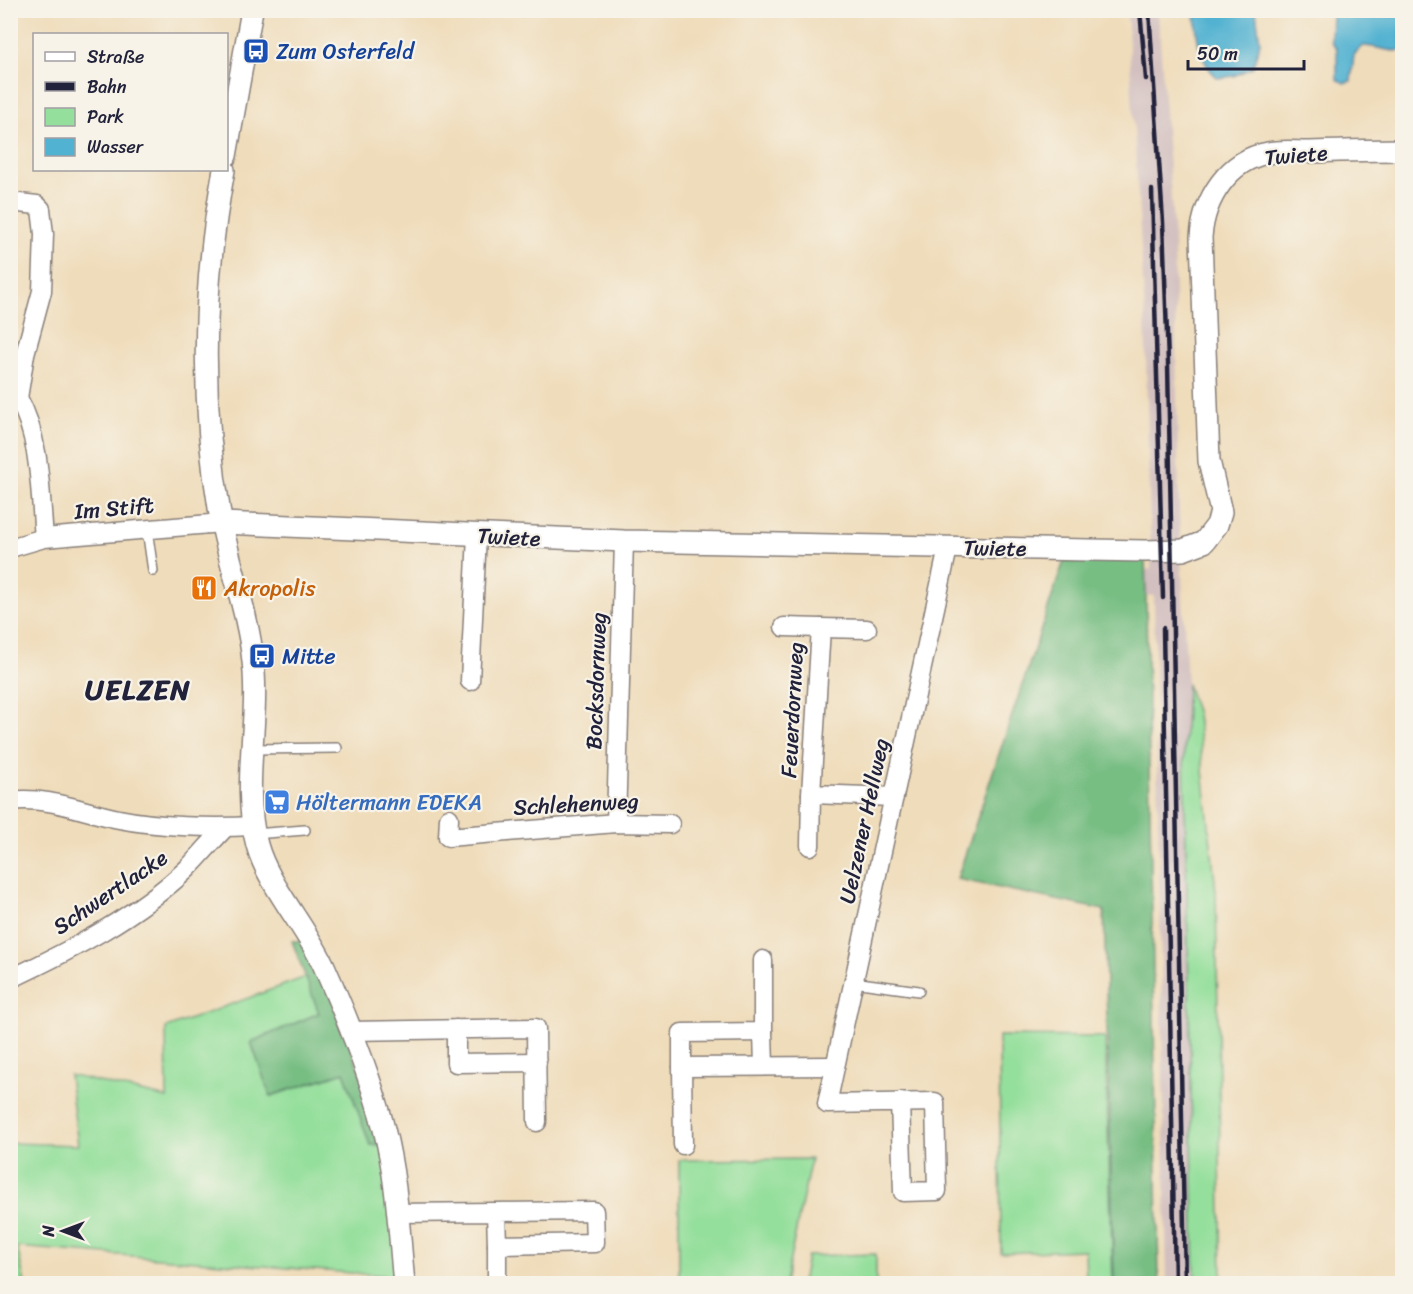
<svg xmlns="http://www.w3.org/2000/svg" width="1413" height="1294" font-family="Sriracha,sans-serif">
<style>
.industrial{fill:#d2bfbf}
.green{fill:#94df9b;stroke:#5b806b;stroke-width:1.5}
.forest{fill:#77be83;stroke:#4c705f;stroke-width:1.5}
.water{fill:#52b2d1;stroke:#3a6a86;stroke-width:1.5}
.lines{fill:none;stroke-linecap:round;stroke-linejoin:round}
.service-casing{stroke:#887f7a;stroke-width:12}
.minor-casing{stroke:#887f7a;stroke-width:21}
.tertiary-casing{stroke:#887f7a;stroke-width:24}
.service{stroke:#fff;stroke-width:9}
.minor{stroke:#fff;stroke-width:18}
.tertiary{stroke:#fff;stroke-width:21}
.rail{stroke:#22223b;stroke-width:4.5}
.labels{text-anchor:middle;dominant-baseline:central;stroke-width:4.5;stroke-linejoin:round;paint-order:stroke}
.transit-label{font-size:22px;fill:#164399;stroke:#f7f3e8;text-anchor:start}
.street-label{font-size:22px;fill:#22223b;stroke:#f7f3e8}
.food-label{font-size:22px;fill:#c56008;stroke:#f7f3e8;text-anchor:start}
.shop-label{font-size:22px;fill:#366cbe;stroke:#f7f3e8;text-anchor:start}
.district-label{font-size:28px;font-weight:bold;letter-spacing:1.5px;fill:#22223b;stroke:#f7f3e8}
</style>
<rect width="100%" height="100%" fill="#f7f3e8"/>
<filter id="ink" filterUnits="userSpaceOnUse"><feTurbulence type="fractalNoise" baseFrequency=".0167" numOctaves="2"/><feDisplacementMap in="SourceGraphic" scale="12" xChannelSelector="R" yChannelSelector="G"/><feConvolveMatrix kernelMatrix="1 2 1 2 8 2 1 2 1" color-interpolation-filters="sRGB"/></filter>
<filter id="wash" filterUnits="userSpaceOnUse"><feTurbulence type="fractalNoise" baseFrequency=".008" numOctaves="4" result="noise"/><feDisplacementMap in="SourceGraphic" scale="24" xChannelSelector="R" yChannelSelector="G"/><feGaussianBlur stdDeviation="1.35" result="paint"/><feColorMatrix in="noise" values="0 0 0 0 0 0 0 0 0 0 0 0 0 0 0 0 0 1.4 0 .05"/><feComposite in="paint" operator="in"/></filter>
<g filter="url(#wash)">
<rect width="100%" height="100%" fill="#efdcba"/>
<path class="industrial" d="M1127,11h31l16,229 5,271 8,173 -3,69 11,530h-28l-13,-687 -8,-1 -1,-25 6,-1 -6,-255z"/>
<g class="green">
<path d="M1187,684l10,30 19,177 6,392h-27l-11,-530z"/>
<path d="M306,977l13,36 -68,30 20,53 73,-24 26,73 17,-1 16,133 -386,-30 8,36 -14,1v-141l67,2 -9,-70 98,23 -1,-70z"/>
<path d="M999,1036l106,1 8,246h-27l-1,-33 -84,3z"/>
<path d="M811,1159l-26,124h-106v-123z"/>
<path d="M876,1254v29h-74l5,-27z"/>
</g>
<g class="forest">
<path d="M1068,549l77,2 14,732h-45l-10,-373 -147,-31z"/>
<path d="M292,941h19l76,203 -17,1 -26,-73 -74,24 -19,-54 68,-29z"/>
</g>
<g class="water">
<path d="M1195,11h61l4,31 -7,25 -19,9 -16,2c-21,-18 -21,-41 -23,-67z"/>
<path d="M1332,11h70v39c-12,4 -26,-5 -40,-4l-8,9 -3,26 -7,2 -7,-4v-30l-6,-8z"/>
</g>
</g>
<g filter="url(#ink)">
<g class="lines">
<defs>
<g id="service">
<path d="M147,529l6,42"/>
<path d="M252,749l85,-1"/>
<path d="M254,834l51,-4"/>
<path d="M853,982l66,9"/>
</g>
<g id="minor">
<path d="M10,202l27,3 4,4 3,25 -2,57 -17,63 -7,44"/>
<path d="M10,397l8,1c23,40 22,96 26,140"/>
<path d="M10,548l34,-10 178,-15"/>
<path d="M784,627l37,1"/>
<path d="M867,629l-46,-1 -10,166 83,3"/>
<path d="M470,681l7,-146"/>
<path d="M10,801c38,-5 73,11 109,18 39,8 94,9 134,7"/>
<path d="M449,818l-1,19 168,-14 54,1"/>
<path d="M616,823l8,-282"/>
<path d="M810,846l1,-52"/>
<path d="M10,979c62,-29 127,-63 177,-110 13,-13 25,-28 38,-41"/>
<path d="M456,1029v34l81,-1"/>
<path d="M350,1031l186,-3 1,94"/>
<path d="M763,1032l1,34"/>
<path d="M682,1067v-34l81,-1v-72"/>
<path d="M900,1102l3,90 34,-1 -2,-89 -108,2 121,-556"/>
<path d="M683,1145l-1,-78 153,-1"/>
<path d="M398,1213l196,-2 1,32 -98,2 -1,-33"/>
<path d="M497,1245v39"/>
</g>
<g id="tertiary">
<path d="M226,156l26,-146"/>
<path d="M224,170c-22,116 -24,233 -3,350 9,47 27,93 32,141 7,60 -12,125 4,184 11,40 49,82 67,121 23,52 46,108 60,163 13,50 15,103 20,155"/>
<path d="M222,523l402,18 521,10 38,-1 21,-8 13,-17 4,-13 -12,-51 -8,-224c3,-38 27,-77 67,-84 13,-3 29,-1 42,-1 31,-1 62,-2 92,-2"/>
</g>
</defs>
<use href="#service" class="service-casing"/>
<use href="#minor" class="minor-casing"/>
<use href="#tertiary" class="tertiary-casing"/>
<use href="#service" class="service"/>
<use href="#minor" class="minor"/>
<use href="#tertiary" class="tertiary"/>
<g class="rail">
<path d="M1140,10l6,69"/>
<path d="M1149,10l14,212 5,141 17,921"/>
<path d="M1152,190l11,408"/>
<path d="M1163,628l12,656"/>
</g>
</g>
</g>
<defs>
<symbol id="bus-square" viewBox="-11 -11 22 22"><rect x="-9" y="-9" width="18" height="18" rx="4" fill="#1a4fb4" stroke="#f7f3e8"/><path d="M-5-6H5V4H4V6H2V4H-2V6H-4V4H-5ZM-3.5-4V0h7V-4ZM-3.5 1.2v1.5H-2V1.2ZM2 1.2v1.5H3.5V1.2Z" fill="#fff"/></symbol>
<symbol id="restaurant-square" viewBox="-11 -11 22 22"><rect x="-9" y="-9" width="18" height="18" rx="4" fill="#e8710a" stroke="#f7f3e8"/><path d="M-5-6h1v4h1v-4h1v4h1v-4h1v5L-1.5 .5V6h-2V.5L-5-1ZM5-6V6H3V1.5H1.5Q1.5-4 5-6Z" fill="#fff"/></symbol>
<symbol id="supermarket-square" viewBox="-11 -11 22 22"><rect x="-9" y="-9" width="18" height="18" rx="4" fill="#3f7fe0" stroke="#f7f3e8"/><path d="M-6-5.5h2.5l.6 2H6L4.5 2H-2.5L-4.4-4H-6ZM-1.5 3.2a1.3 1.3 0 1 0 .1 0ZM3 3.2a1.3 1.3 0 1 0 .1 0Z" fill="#fff"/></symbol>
</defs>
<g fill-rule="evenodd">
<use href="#bus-square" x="241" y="36" width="30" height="30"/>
<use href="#restaurant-square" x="189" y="573" width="30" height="30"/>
<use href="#bus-square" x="247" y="641" width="30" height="30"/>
<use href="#supermarket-square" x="262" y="787" width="30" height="30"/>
</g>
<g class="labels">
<g class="transit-label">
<text x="276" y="51">Zum Osterfeld</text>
<text x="282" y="656">Mitte</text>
</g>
<g class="street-label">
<text transform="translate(1296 155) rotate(-5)">Twiete</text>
<text transform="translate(114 508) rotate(-5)">Im Stift</text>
<text transform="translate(509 537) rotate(3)">Twiete</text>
<text transform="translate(995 548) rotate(1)">Twiete</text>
<text transform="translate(596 681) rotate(-88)">Bocksdornweg</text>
<text transform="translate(792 710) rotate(-87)">Feuerdornweg</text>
<text transform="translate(576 804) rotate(-3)">Schlehenweg</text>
<text transform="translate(864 821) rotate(-78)">Uelzener Hellweg</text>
<text transform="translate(110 892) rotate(-34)">Schwertlacke</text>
</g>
<g class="food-label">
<text x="224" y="588">Akropolis</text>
</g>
<g class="shop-label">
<text x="296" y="802">Höltermann EDEKA</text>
</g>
<g class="district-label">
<text x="138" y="689">UELZEN</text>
</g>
</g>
<rect width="1413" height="1294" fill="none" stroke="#f7f3e8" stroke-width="36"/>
<rect x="33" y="33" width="195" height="138" fill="#f7f3e8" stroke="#a29fa3" stroke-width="1.5"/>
<rect x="45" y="52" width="30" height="9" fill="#ffffff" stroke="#a29fa3" stroke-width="1.5"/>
<text x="87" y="63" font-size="18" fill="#22223b">Straße</text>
<rect x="45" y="82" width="30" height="9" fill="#22223b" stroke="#a29fa3" stroke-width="1.5"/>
<text x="87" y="93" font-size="18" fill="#22223b">Bahn</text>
<rect x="45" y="108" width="30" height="18" fill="#94df9b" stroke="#a29fa3" stroke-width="1.5"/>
<text x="87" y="123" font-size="18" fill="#22223b">Park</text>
<rect x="45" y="138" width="30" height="18" fill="#52b2d1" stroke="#a29fa3" stroke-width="1.5"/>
<text x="87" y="153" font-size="18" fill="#22223b">Wasser</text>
<g transform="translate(63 1231) rotate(270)" stroke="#f7f3e8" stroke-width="4.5" paint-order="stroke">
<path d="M0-4.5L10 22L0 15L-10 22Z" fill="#22223b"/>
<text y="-9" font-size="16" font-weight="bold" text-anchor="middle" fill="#22223b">N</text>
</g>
<path d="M1188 60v9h116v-9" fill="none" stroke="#22223b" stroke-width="3"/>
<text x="1197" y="60" font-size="18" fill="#22223b" stroke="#f7f3e8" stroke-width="4.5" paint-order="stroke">50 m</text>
</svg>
